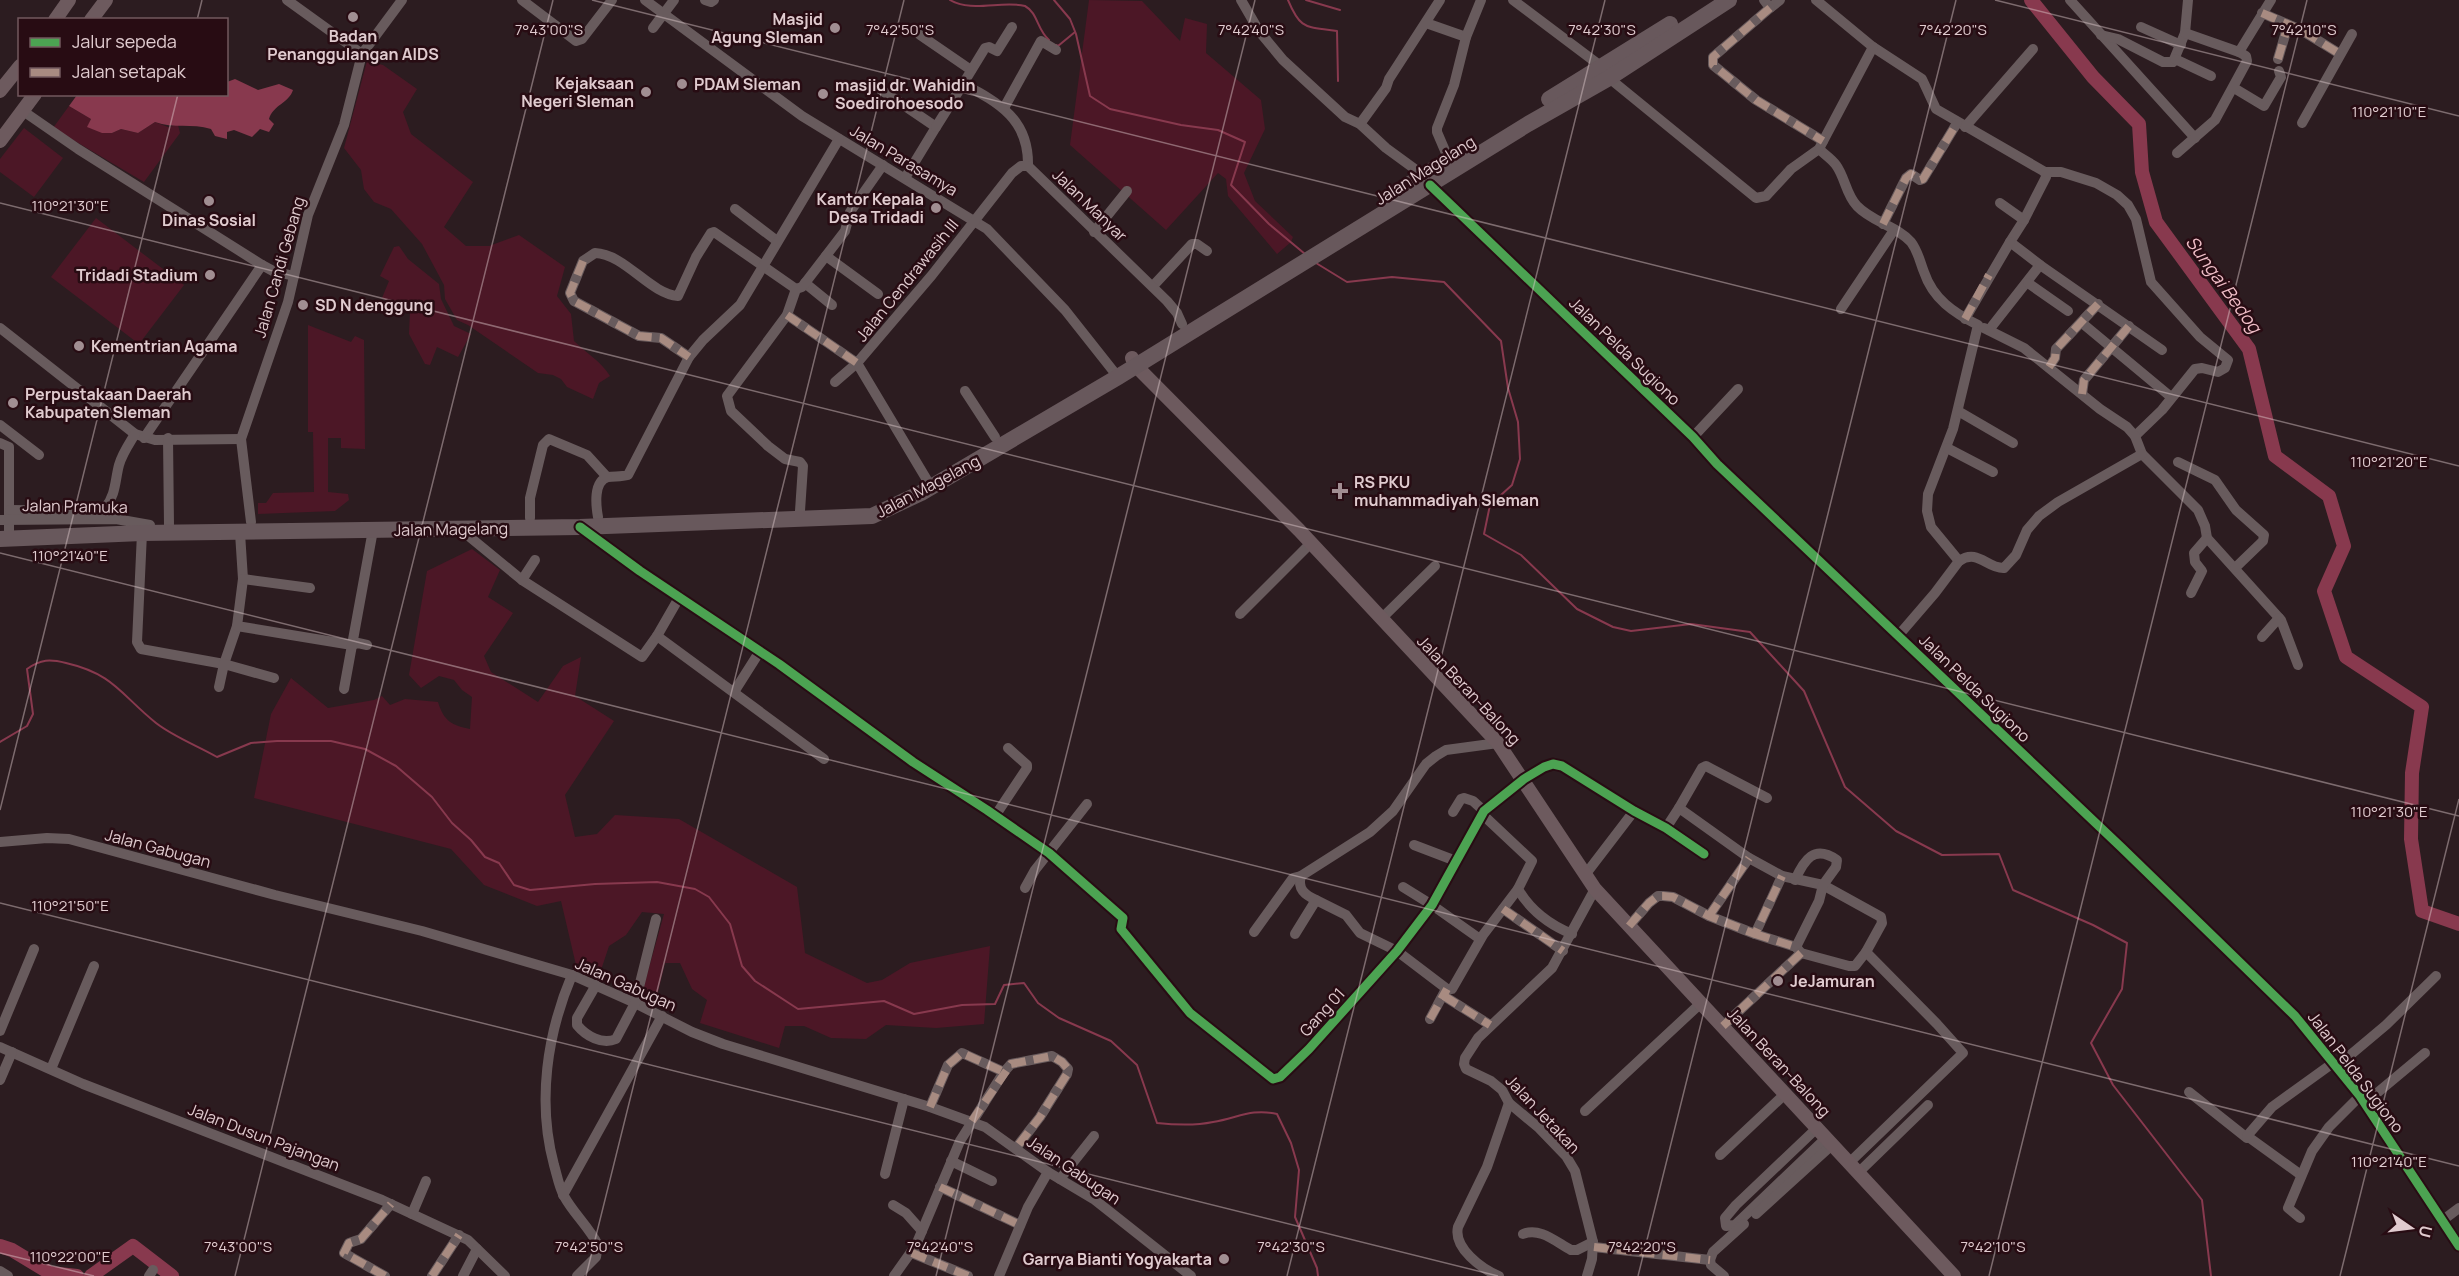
<svg xmlns="http://www.w3.org/2000/svg" width="2459" height="1276" font-family="Manrope,sans-serif">
<style>
.green{fill:#4c1726}
.water{fill:#88394e}
.lines{fill:none;stroke-linecap:round;stroke-linejoin:round}
.stream{stroke:#88394e;stroke-width:2}
.river{stroke:#88394e;stroke-width:14}
.minor{stroke:#685b5d;stroke-width:10}
.major{stroke:#6d5a5e;stroke-width:14}
.highway{stroke:#68585c;stroke-width:16}
.quiet{stroke:#a88b81;stroke-width:8;stroke-dasharray:15 8;stroke-linecap:butt}
.cycleway-casing{stroke:#280c13;stroke-width:13}
.cycleway{stroke:#4ca352;stroke-width:9}
.ticks{fill:none;stroke:#e0cbcf;stroke-width:1.5;stroke-opacity:0.45}
.poi-dot{fill:#a18e92;stroke:#280c13;stroke-width:2}
.labels{text-anchor:middle;dominant-baseline:central;stroke-width:5;stroke-linejoin:round;paint-order:stroke}
.poi-label{font-size:16px;font-weight:bold;fill:#e0cbcf;stroke:#280c13;text-anchor:start}
.street-label{font-size:16px;fill:#e0cbcf;stroke:#280c13}
.water-label{font-size:18px;font-style:italic;fill:#f0bec7;stroke:#280c13}
.ticks-label{font-size:15px;text-anchor:middle;fill:#e0cbcf;stroke:#280c13;stroke-width:5;stroke-linejoin:round;paint-order:stroke}
</style>
<rect width="100%" height="100%" fill="#2c1c20"/>
<g class="green">
<path d="M1089,0l53,1 38,40 5,-23 22,6 -1,29 55,47 4,29 -21,44 11,28 38,36 -2,5 -14,12 -49,-58 -2,-17 -8,-6 -52,57 -96,-85z"/>
<path d="M367,61l16,4 34,24 -14,23 8,22 62,48 -29,45 22,19h23l30,-11 46,32 -8,29 14,18 3,27c12,12 27,20 36,35l-11,7 -6,16 -26,-12 -6,-8 -8,-4 -15,-2 -70,-48 -11,-5 -12,-21 -1,-14 -22,-41 -31,-35 -17,-7 -10,-13 -3,-19 -17,-22z"/>
<path d="M69,106l22,13 -3,7 24,7 9,-4 17,4 17,-11 13,5 10,-2 2,8 -36,49 -91,-54z"/>
<path d="M24,128l39,30 -29,39 -34,-25v-13z"/>
<path d="M96,218l88,67 -45,59 -88,-67z"/>
<path d="M399,246l9,13 31,25 2,15 13,27 17,8 -13,23 -21,-10 -7,18 -5,-1 -16,-30 1,-22 -28,-14 7,-17 -9,-5 14,-29z"/>
<path d="M308,325l43,17 4,-6 9,4 1,109 -24,-1v-10h-13v54l20,2 1,6 -14,11 -77,3v-11h8l7,-10 41,-1 -1,-60h-5z"/>
<path d="M472,549l28,21 -12,27 25,16 -29,43 7,16 47,30 25,-36 18,-9 -6,39 39,25 -49,74 10,42 22,-3 18,-19 64,4 118,68 8,66 62,30 15,-3 28,-17 80,-17 -6,78 -48,4 -50,-3 -20,14 -35,-1 -27,-12h-19l-6,22 -79,-25 7,-23 -15,-11 -12,-26h-15l-10,42 -15,-5 24,-86 -22,-2 -16,23 -17,11 -11,33 -22,-14 -15,-64 -24,5 -53,-21 -33,-36 -197,-51 17,-84 20,-36 37,30 46,-8 8,-4 8,9 15,-6 33,3c6,19 13,23 32,27l2,-32 -10,-7 -8,-10 -15,-4 -18,12 -12,-13 18,-104z"/>
</g>
<path class="water" d="M235,79l23,11 21,-6 14,6c-4,13 -20,15 -24,29l5,5 -5,8 -9,-3 -8,8 -18,-7 -7,2v7l-12,-3 -4,-7c-19,-6 -38,0 -56,-7l-17,11 -17,-4 -9,4h-10l-15,-6 4,-8 -22,-13 8,-11 149,-1 1,-12z"/>
<g class="lines">
<g class="stream">
<path d="M950,0c21,13 53,0 75,6 13,7 12,24 24,34"/>
<path d="M1054,0l16,19 6,15 14,62 20,13 71,16 37,5 27,12 -14,43 38,39 36,30"/>
<path d="M1288,0c13,31 18,26 49,31l1,50"/>
<path d="M1306,0l34,10"/>
<path d="M1056,45l2,1 17,-14"/>
<path d="M1316,263l31,19 45,-5 52,5 57,59 7,47 10,34 2,37 -8,26 -22,20 -6,29 37,21 56,54 36,18 18,4 60,-7 59,8 54,59 41,96 51,44 46,24 57,-1 14,36 80,35 34,18 -5,46 -31,54 22,42 89,115 9,76"/>
<path d="M0,742l27,-16 6,-12 -6,-45c14,-10 23,-10 39,-6 48,11 55,32 90,60 18,14 42,23 61,34l34,-14 26,-2h54l34,8 31,17 36,31 20,26 19,17 14,17 14,6 15,22 16,5 65,-6 62,-2 38,7 14,8 21,27 12,42 13,15 43,28 86,-8 30,13 48,-9 33,-1 9,-19 20,-2 14,20 21,15 52,23 26,24 20,58c19,2 37,3 56,-1 25,-4 38,-14 64,-8l14,29 8,27 -4,47 22,51 1,8"/>
</g>
<g class="river">
<path d="M2031,0l62,77 46,47 3,48 14,50 93,127 26,107 54,40 15,50 -20,45 22,66 76,50 -10,66 -1,66 11,72 37,13"/>
<path d="M0,1246l12,4 38,23 27,3"/>
<path d="M91,1276l42,-30 39,30"/>
</g>
<g class="minor">
<path d="M287,0l75,54"/>
<path d="M522,0l54,41 6,-2 30,-39"/>
<path d="M645,0l157,116 185,113 78,81 53,67"/>
<path d="M705,0l6,2 3,-2"/>
<path d="M1241,0l18,31 24,29 62,57 15,7 26,24 37,27"/>
<path d="M1513,0l89,67"/>
<path d="M1764,0l6,8 10,-8"/>
<path d="M1816,0l57,47 49,32 14,30 109,63 1,5 -22,43 -14,22 30,23 -51,65"/>
<path d="M2070,0l125,138"/>
<path d="M1770,8l-57,49v8l43,35 67,41"/>
<path d="M2262,13l39,17 39,24"/>
<path d="M1426,23l40,14"/>
<path d="M2141,27l40,18"/>
<path d="M653,28l21,-28"/>
<path d="M920,35l51,35"/>
<path d="M2101,35l17,4 45,23h10l12,-29 3,-33"/>
<path d="M2239,52l32,-52"/>
<path d="M2175,59l36,17"/>
<path d="M2278,59l10,-34"/>
<path d="M1609,78l147,120 10,-2 25,-27 28,-20c5,5 13,10 17,16 9,12 10,30 21,41 15,16 40,20 54,36 7,9 9,20 13,30 9,27 30,41 54,53l-25,104 -25,65 -1,17 4,16 28,34 -24,32 -37,43"/>
<path d="M963,84l22,-36 4,-1 8,4 15,-24"/>
<path d="M2234,88l30,18 17,-29 -2,-6"/>
<path d="M880,89l56,38 -31,51"/>
<path d="M1004,108l37,-67 15,9"/>
<path d="M23,111l55,38 184,116 11,6 21,5"/>
<path d="M2302,123l50,-89"/>
<path d="M1360,124l26,-36 3,-9 51,-79"/>
<path d="M936,127l27,-43c37,19 66,36 65,82"/>
<path d="M1965,127l68,-78"/>
<path d="M1820,147l53,-100"/>
<path d="M2177,153l38,-33 32,-59 -1,-5 -7,-4 -54,-19"/>
<path d="M1449,160l-12,-28v-4l17,-43 12,-48 15,-37"/>
<path d="M2045,172h16l35,11 21,12 11,10 8,14 15,63 49,55 28,23 -3,8 -7,4 -16,-4 -7,1 -33,41 -27,26"/>
<path d="M1430,185l263,252 24,27 404,383 174,169 65,80 99,150"/>
<path d="M2000,203l24,17"/>
<path d="M735,209l42,32"/>
<path d="M1883,224l23,-46 5,-4 9,6 3,-1 34,-56"/>
<path d="M1094,232l33,-41"/>
<path d="M826,256l52,38"/>
<path d="M2040,265l122,85"/>
<path d="M805,283l27,22"/>
<path d="M2028,283l40,28"/>
<path d="M1153,286l39,-42h5l10,7"/>
<path d="M1841,309l53,-79"/>
<path d="M787,315l70,48 -22,19"/>
<path d="M1965,319l45,-77"/>
<path d="M2082,323l89,74"/>
<path d="M0,328l135,106 20,6 86,-1"/>
<path d="M1984,328l40,20 76,61 27,18 8,9 7,18 56,56 7,16 2,12 74,82 17,45"/>
<path d="M689,357l-28,-19 -22,-2 -65,-35 -4,-8 13,-32 12,-8c30,1 55,41 83,43l18,-39 15,-24 3,-1 82,57"/>
<path d="M2049,367l6,-9 1,-9 42,-45"/>
<path d="M965,391l30,46"/>
<path d="M2082,394l2,-14 45,-54"/>
<path d="M1958,411l55,32"/>
<path d="M0,425l39,30"/>
<path d="M1693,437l45,-48"/>
<path d="M144,438l118,-173"/>
<path d="M168,438l1,87"/>
<path d="M0,443l9,4v84"/>
<path d="M1947,448l46,24"/>
<path d="M2178,462l37,18 21,30 28,25 -1,6 -28,27"/>
<path d="M927,480l-70,-117 75,-88 80,-102 9,-7h7l139,135 10,12 5,11"/>
<path d="M10,510l81,1 14,-3c11,-13 10,-28 14,-43 3,-11 10,-21 16,-31"/>
<path d="M800,511l3,-45 -3,-4 -15,-3 -17,-13 -37,-35 -4,-15 60,-81 9,-26 6,-2 43,-56 5,-19 33,-47"/>
<path d="M598,517c-2,-11 -5,-36 10,-40 7,-1 13,0 20,-2l61,-118 14,-17 37,-35 99,-166"/>
<path d="M530,518v-20l13,-53 6,-6 38,16 20,22"/>
<path d="M0,520l116,-1 34,6"/>
<path d="M251,522l-10,-83 47,-137 20,-87 36,-90 18,-71 40,-54"/>
<path d="M580,527l60,44 139,93 134,98 74,48 62,43 74,65 -2,11 69,84 83,66 7,-2 29,-28 88,-98 35,-46 52,-94 40,-32 20,-12 9,-3 9,2 72,45 32,17 38,26"/>
<path d="M460,529l62,51 120,77 15,-21 23,-40"/>
<path d="M142,533l-5,109 4,7 83,15 13,-38"/>
<path d="M240,533l3,46 -6,47 115,19 6,-2 9,2"/>
<path d="M1959,561c19,-13 28,8 45,7l12,-13 11,-25 12,-14 19,-14 84,-48"/>
<path d="M243,579l67,9"/>
<path d="M522,580l13,-20"/>
<path d="M2191,593l11,-22 -7,-9 -1,-9 13,-15"/>
<path d="M1240,614l70,-70"/>
<path d="M1381,619l54,-53"/>
<path d="M657,636l167,123"/>
<path d="M2262,637l17,-19"/>
<path d="M219,687l5,-23 50,14"/>
<path d="M344,689l29,-159"/>
<path d="M734,692l26,-41"/>
<path d="M1679,808l23,-40 4,-2 61,32"/>
<path d="M1453,812l8,-13 3,-1 9,3 11,10"/>
<path d="M1482,814l50,47 -14,28c12,21 32,36 54,45"/>
<path d="M995,816l32,-48v-3l-19,-17"/>
<path d="M1666,828l13,-20 70,50 33,18 41,9 58,32 1,6 -16,29 71,72 26,29 -113,109"/>
<path d="M0,842l47,-4 22,1 206,56 147,36 150,44 63,28 57,29 31,12 207,63 55,20 63,45 47,28 96,76"/>
<path d="M1414,845l42,16"/>
<path d="M1585,875l49,-64"/>
<path d="M1301,876c-4,13 4,19 15,24"/>
<path d="M1795,880c9,-20 19,-36 42,-20l-1,7 -13,18 -4,16 -23,46 5,6 48,13h6l11,-14"/>
<path d="M1403,887l29,18 48,34"/>
<path d="M1025,888l10,-18 52,-66"/>
<path d="M1503,909l60,42"/>
<path d="M1709,916l40,-58"/>
<path d="M1629,926l20,-23 9,-7h5l10,1 36,19 46,18 27,-58"/>
<path d="M1254,932l39,-54 8,-2 69,-44 23,-21 33,-47 10,-8 10,-6 52,-7"/>
<path d="M1295,934l21,-34 30,15 14,18 37,18 50,38h5l31,-54 35,-46"/>
<path d="M1755,934l41,13"/>
<path d="M572,975c-25,59 -35,127 -18,190 3,10 5,22 10,31 9,17 25,31 34,49l-2,12 -19,19"/>
<path d="M596,985l-19,33v7c9,11 25,20 39,14l19,-36 21,-84"/>
<path d="M1444,996l46,29"/>
<path d="M1430,1019l16,-30"/>
<path d="M1723,1026l78,-73"/>
<path d="M0,1031l34,-82"/>
<path d="M0,1047l83,37 299,116 86,40 37,36"/>
<path d="M2336,1067l50,-42 50,-49"/>
<path d="M51,1069l43,-103"/>
<path d="M0,1080l12,-28"/>
<path d="M2189,1092l58,46"/>
<path d="M2365,1103l60,-50"/>
<path d="M930,1107l18,-42 14,-12 42,19"/>
<path d="M1585,1111l116,-108"/>
<path d="M1818,1127l-82,78 -11,13 1,8 9,-1 92,-88"/>
<path d="M1720,1155l66,-62"/>
<path d="M951,1161l41,20"/>
<path d="M1859,1172l69,-67"/>
<path d="M885,1174l19,-75"/>
<path d="M2301,1175l-54,-39 25,-29 61,-44"/>
<path d="M1060,1179l34,-43"/>
<path d="M940,1187l80,38"/>
<path d="M563,1195l99,-179"/>
<path d="M893,1205l13,8 16,18"/>
<path d="M412,1214l14,-33"/>
<path d="M1756,1214l77,-70"/>
<path d="M2300,1218l-12,-10 24,-57 17,-24 31,-31"/>
<path d="M2443,1220l16,-12"/>
<path d="M1523,1234c17,-7 33,8 48,16h6l16,-8"/>
<path d="M1594,1247l116,13"/>
<path d="M912,1253l56,23"/>
<path d="M1710,1260l3,-8 31,-28"/>
<path d="M1710,1260l1,5 13,11"/>
<path d="M0,1271l8,5"/>
<path d="M149,1276l4,-6"/>
<path d="M385,1276l-41,-23 5,-10 12,-4 30,-35"/>
<path d="M432,1276l27,-41"/>
<path d="M463,1276l14,-27"/>
<path d="M894,1276l22,-31 44,-104 44,-69 7,-8 41,-8 10,6 6,7 -1,5 -27,43 -24,31"/>
<path d="M999,1276l29,-69 20,-35"/>
<path d="M1499,1276c-17,-7 -46,-28 -41,-49l29,-60 22,-64"/>
<path d="M1587,1276l5,-17 1,-17 -18,-71 -9,-15 -27,-28 -30,-25 -7,-13 -11,-9 -25,-12 -2,-5 1,-6 13,-20 74,-70 43,-79"/>
</g>
<g class="major">
<path d="M55,20l14,-20"/>
<path d="M91,20l15,-20"/>
<path d="M0,91l20,-25"/>
<path d="M0,141l35,-47"/>
<path d="M1132,358l4,8 163,164 199,213 97,146 359,387"/>
</g>
<g class="highway">
<path d="M1549,99l121,-75"/>
<path d="M1400,190l45,-28"/>
<path d="M0,539l142,-6 438,-6 292,-11 49,-23 197,-116 410,-253 81,-46 120,-78"/>
</g>
<g class="quiet">
<path d="M1770,8l-57,49v8l43,35 67,41"/>
<path d="M2262,13l39,17 39,24"/>
<path d="M2278,59l10,-34"/>
<path d="M1883,224l23,-46 5,-4 9,6 3,-1 34,-56"/>
<path d="M583,261l-13,32 4,8 65,35 22,2 28,19"/>
<path d="M787,315l70,48"/>
<path d="M1965,319l24,-44"/>
<path d="M2049,367l6,-9 1,-9 42,-45"/>
<path d="M2082,394l2,-14 45,-54"/>
<path d="M1503,909l60,42"/>
<path d="M1709,916l40,-58"/>
<path d="M1629,926l20,-23 9,-7h5l10,1 36,19 46,18 27,-58"/>
<path d="M1755,934l41,13"/>
<path d="M1444,996l46,29"/>
<path d="M1430,1019l17,-30"/>
<path d="M1723,1026l78,-73"/>
<path d="M930,1107l18,-42 14,-12 42,19"/>
<path d="M972,1121l39,-57 41,-8 10,6 6,7 -1,5 -27,43 -24,31"/>
<path d="M940,1187l80,38"/>
<path d="M1594,1247l116,13"/>
<path d="M912,1253l56,23"/>
<path d="M385,1276l-41,-23 5,-10 12,-4 30,-35"/>
<path d="M432,1276l27,-41"/>
</g>
<defs>
<g id="cycleway">
<path d="M1430,185l263,252 24,27 404,383 174,169 65,80 99,150"/>
<path d="M580,527l60,44 139,93 134,98 74,48 62,43 74,65 -2,11 69,84 83,66 7,-2 29,-28 88,-98 35,-46 52,-94 40,-32 20,-12 9,-3 9,2 72,45 32,17 38,26"/>
</g>
</defs>
<use href="#cycleway" class="cycleway-casing"/>
<use href="#cycleway" class="cycleway"/>
</g>
<path class="ticks" d="M592,0l1867,466M1995,0l464,116M197,20l5,-20M0,203l2459,613M0,553l2459,613M0,810l178,-716M0,903l1498,373M0,1253l94,23M235,1276l318,-1276M586,1276l318,-1276M936,1276l319,-1276M1287,1276l318,-1276M1638,1276l318,-1276M1989,1276l318,-1276M2340,1276l119,-477"/>
<g class="poi-dot">
<circle cx="353" cy="17" r="6"/>
<circle cx="835" cy="28" r="6"/>
<circle cx="682" cy="84" r="6"/>
<circle cx="646" cy="92" r="6"/>
<circle cx="823" cy="94" r="6"/>
<circle cx="209" cy="201" r="6"/>
<circle cx="936" cy="208" r="6"/>
<circle cx="210" cy="275" r="6"/>
<circle cx="303" cy="305" r="6"/>
<circle cx="79" cy="346" r="6"/>
<circle cx="13" cy="403" r="6"/>
<path d="M1337 482h6v6h6v6h-6v6h-6v-6h-6v-6h6z"/>
<circle cx="1778" cy="981" r="6"/>
<circle cx="1224" cy="1259" r="6"/>
</g>
<g class="labels">
<g class="poi-label">
<text x="823" y="19" text-anchor="end">Masjid<tspan x="823" dy="18">Agung Sleman</tspan></text>
<text x="353" y="36" text-anchor="middle">Badan<tspan x="353" dy="18">Penanggulangan AIDS</tspan></text>
<text x="634" y="83" text-anchor="end">Kejaksaan<tspan x="634" dy="18">Negeri Sleman</tspan></text>
<text x="694" y="84">PDAM Sleman</text>
<text x="835" y="85">masjid dr. Wahidin<tspan x="835" dy="18">Soedirohoesodo</tspan></text>
<text x="924" y="199" text-anchor="end">Kantor Kepala<tspan x="924" dy="18">Desa Tridadi</tspan></text>
<text x="209" y="220" text-anchor="middle">Dinas Sosial</text>
<text x="198" y="275" text-anchor="end">Tridadi Stadium</text>
<text x="315" y="305">SD N denggung</text>
<text x="91" y="346">Kementrian Agama</text>
<text x="25" y="394">Perpustakaan Daerah<tspan x="25" dy="18">Kabupaten Sleman</tspan></text>
<text x="1354" y="482">RS PKU<tspan x="1354" dy="18">muhammadiyah Sleman</tspan></text>
<text x="1790" y="981">JeJamuran</text>
<text x="1212" y="1259" text-anchor="end">Garrya Bianti Yogyakarta</text>
</g>
<g class="street-label">
<text transform="translate(904 160) rotate(31)">Jalan Parasamya</text>
<text transform="translate(1425 170) rotate(-32)">Jalan Magelang</text>
<text transform="translate(1090 205) rotate(44)">Jalan Manyar</text>
<text transform="translate(279 267) rotate(-74)">Jalan Candi Gebang</text>
<text transform="translate(907 280) rotate(-51)">Jalan Cendrawasih III</text>
<text transform="translate(1625 351) rotate(44)">Jalan Pelda Sugiono</text>
<text transform="translate(928 486) rotate(-28)">Jalan Magelang</text>
<text transform="translate(75 506) rotate(1)">Jalan Pramuka</text>
<text transform="translate(451 529) rotate(-1)">Jalan Magelang</text>
<text transform="translate(1975 688) rotate(44)">Jalan Pelda Sugiono</text>
<text transform="translate(1469 690) rotate(47)">Jalan Beran-Balong</text>
<text transform="translate(158 848) rotate(15)">Jalan Gabugan</text>
<text transform="translate(626 984) rotate(24)">Jalan Gabugan</text>
<text transform="translate(1322 1012) rotate(-48)">Gang 01</text>
<text transform="translate(1779 1062) rotate(47)">Jalan Beran-Balong</text>
<text transform="translate(2356 1072) rotate(53)">Jalan Pelda Sugiono</text>
<text transform="translate(1543 1114) rotate(47)">Jalan Jetakan</text>
<text transform="translate(264 1137) rotate(21)">Jalan Dusun Pajangan</text>
<text transform="translate(1074 1170) rotate(34)">Jalan Gabugan</text>
</g>
<g class="water-label">
<text transform="translate(2224 284) rotate(54)">Sungai Bedog</text>
</g>
</g>
<g class="ticks-label">
<text x="549" y="35">7°43'00"S</text>
<text x="900" y="35">7°42'50"S</text>
<text x="1251" y="35">7°42'40"S</text>
<text x="1602" y="35">7°42'30"S</text>
<text x="1953" y="35">7°42'20"S</text>
<text x="2304" y="35">7°42'10"S</text>
<text x="2389" y="117">110°21'10"E</text>
<text x="70" y="211">110°21'30"E</text>
<text x="2389" y="467">110°21'20"E</text>
<text x="70" y="561">110°21'40"E</text>
<text x="2389" y="817">110°21'30"E</text>
<text x="70" y="911">110°21'50"E</text>
<text x="2389" y="1167">110°21'40"E</text>
<text x="238" y="1252">7°43'00"S</text>
<text x="589" y="1252">7°42'50"S</text>
<text x="940" y="1252">7°42'40"S</text>
<text x="1291" y="1252">7°42'30"S</text>
<text x="1642" y="1252">7°42'20"S</text>
<text x="1993" y="1252">7°42'10"S</text>
<text x="70" y="1262">110°22'00"E</text>
</g>
<rect x="18" y="18" width="210" height="78" fill="#280c13" stroke="#72585e" stroke-width="1.5"/>
<rect x="30" y="38" width="30" height="9" fill="#4ca352" stroke="#72585e" stroke-width="1.5"/>
<text x="72" y="48" font-size="18" fill="#e0cbcf">Jalur sepeda</text>
<rect x="30" y="68" width="30" height="9" fill="#a88b81" stroke="#72585e" stroke-width="1.5"/>
<text x="72" y="78" font-size="18" fill="#e0cbcf">Jalan setapak</text>
<g transform="translate(2411 1228) rotate(104)" stroke="#280c13" stroke-width="4.5" paint-order="stroke">
<path d="M0-4.5L10 22L0 15L-10 22Z" fill="#e0cbcf"/>
<text y="-9" font-size="16" font-weight="bold" text-anchor="middle" fill="#e0cbcf">U</text>
</g>
</svg>
